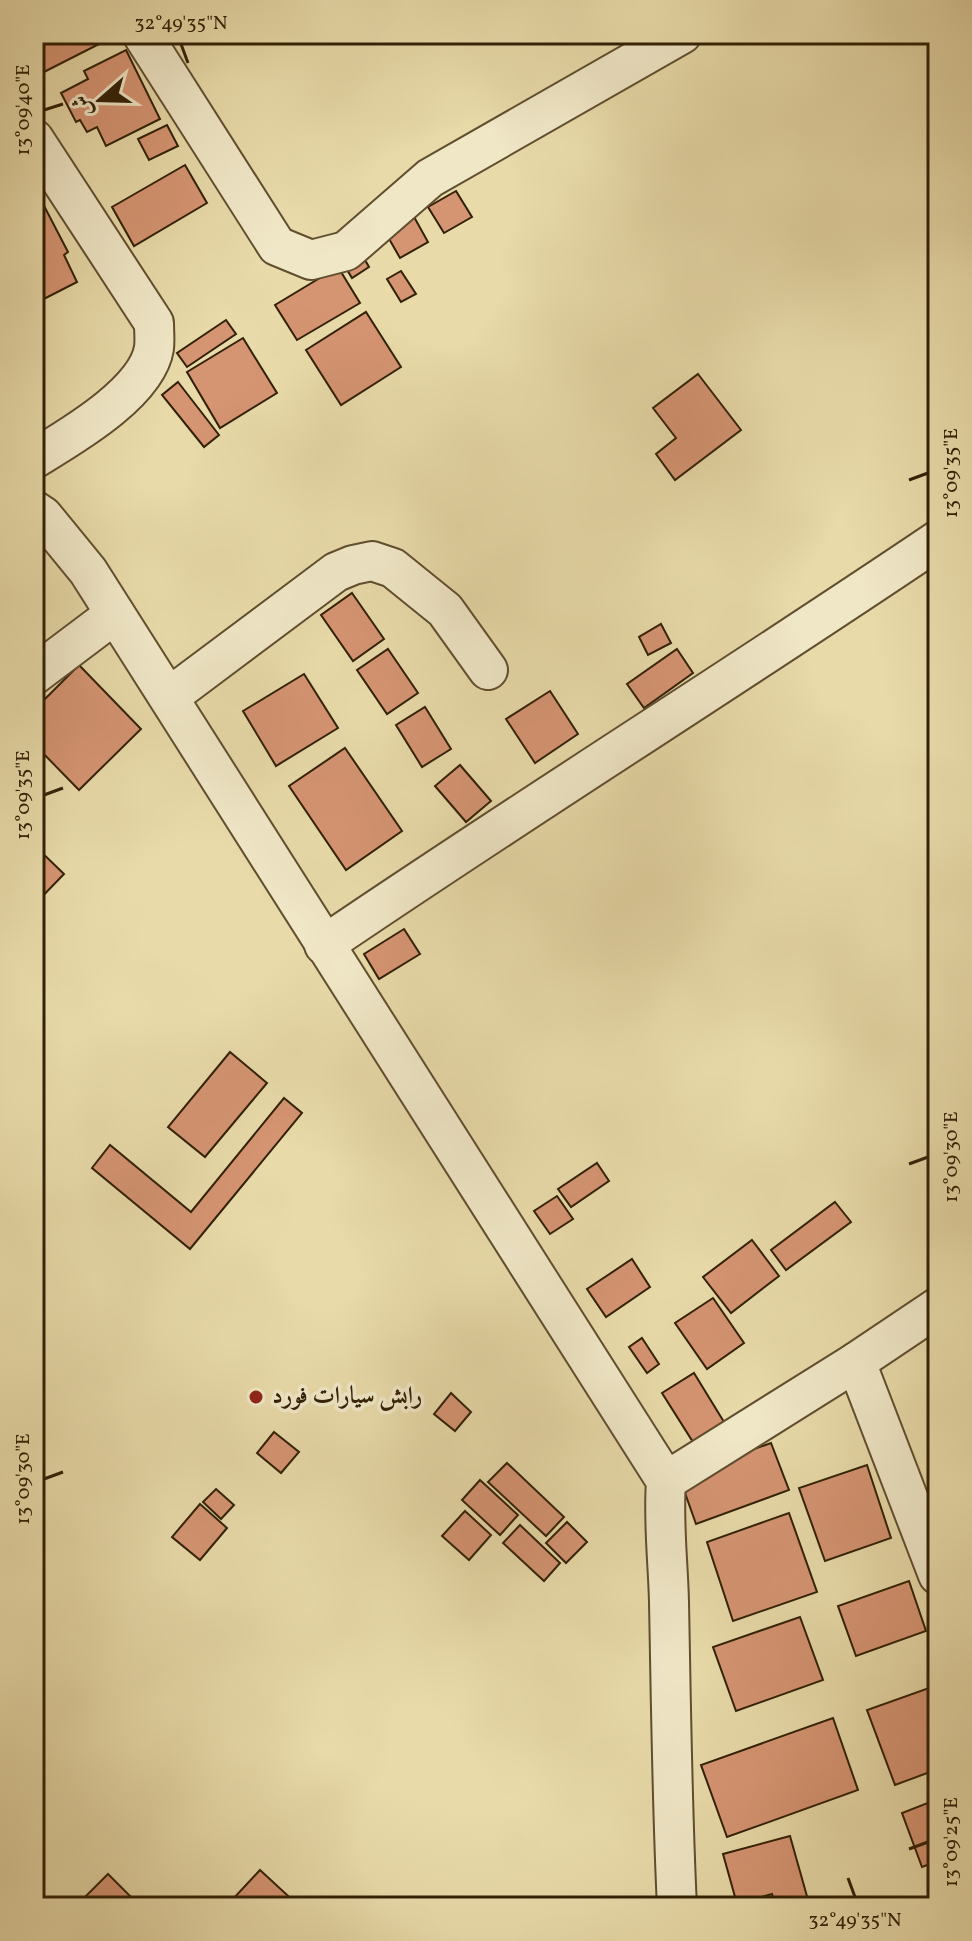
<svg xmlns="http://www.w3.org/2000/svg" width="972" height="1941" font-family="Vollkorn,Amiri,serif">
<style>
.building{fill:#d59472;stroke:#322006;stroke-width:2}
.lines{fill:none;stroke-linecap:round;stroke-linejoin:round}
.minor-casing{stroke:#604e2f;stroke-width:42}
.minor{stroke:#f0e7c7;stroke-width:38}
.ticks{fill:none;stroke:#322006;stroke-width:3}
.poi-dot{fill:#8f2418;stroke:#f0e7c7;stroke-width:3}
.labels{text-anchor:middle;dominant-baseline:central;stroke-width:7;stroke-linejoin:round;paint-order:stroke}
.poi-label{font-size:24px;font-weight:bold;fill:#322006;stroke:#f0e7c7;text-anchor:start}
.neatline{fill:none;stroke:#322006;stroke-width:3}
.ticks-label{font-size:20px;text-anchor:middle;fill:#322006}
</style>
<rect width="100%" height="100%" fill="#e8daa9"/>
<filter id="stains"><feTurbulence type="fractalNoise" baseFrequency=".0025" numOctaves="4"/><feColorMatrix values="0 0 0 0 .2 0 0 0 0 .09 0 0 0 0 .02 0 0 0 .5 -.17"/></filter>
<radialGradient id="worn" r=".72"><stop offset=".6" stop-color="#630" stop-opacity="0"/><stop offset="1" stop-color="#630" stop-opacity=".3"/></radialGradient>
<g class="building">
<path d="M34,34h70l3,6 -73,37z"/>
<path d="M126,50l34,69 -54,27 -9,-19 -10,5 -7,-12 -4,2 -15,-29 27,-14 -4,-8z"/>
<path d="M167,125l11,21 -29,14 -11,-21z"/>
<path d="M185,165l22,38 -73,43 -22,-39z"/>
<path d="M456,191l16,26 -28,16 -16,-26z"/>
<path d="M41,200l27,52 -4,3 13,27 -43,22v-101z"/>
<path d="M413,215l15,27 -28,16 -16,-28z"/>
<path d="M361,253l8,14 -17,11 -9,-15z"/>
<path d="M338,267l22,36 -63,37 -22,-35z"/>
<path d="M401,271l15,23 -15,8 -14,-23z"/>
<path d="M366,312l35,55 -60,38 -35,-55z"/>
<path d="M226,320l10,14 -49,33 -10,-14z"/>
<path d="M243,338l34,55 -57,35 -33,-56z"/>
<path d="M698,374l43,56 -66,50 -19,-26 20,-16 -23,-30z"/>
<path d="M178,382l41,53 -15,12 -42,-52z"/>
<path d="M352,593l32,46 -31,22 -32,-46z"/>
<path d="M661,624l10,19 -23,12 -9,-18z"/>
<path d="M388,649l30,44 -31,21 -30,-44z"/>
<path d="M677,649l16,24 -49,35 -17,-24z"/>
<path d="M79,665l62,64 -62,61 -45,-46v-34z"/>
<path d="M304,674l34,54 -62,38 -33,-55z"/>
<path d="M550,691l28,43 -43,29 -29,-44z"/>
<path d="M425,707l26,42 -29,18 -26,-42z"/>
<path d="M345,748l57,83 -56,39 -57,-84z"/>
<path d="M460,765l31,36 -25,21 -31,-36z"/>
<path d="M34,845l30,29 -30,31z"/>
<path d="M404,929l16,25 -41,25 -15,-25z"/>
<path d="M230,1052l37,31 -62,74 -37,-30z"/>
<path d="M284,1098l18,15 -112,136 -98,-81 18,-23 81,67z"/>
<path d="M597,1163l12,18 -38,26 -13,-18z"/>
<path d="M557,1196l16,23 -23,15 -16,-23z"/>
<path d="M835,1202l16,20 -65,48 -15,-20z"/>
<path d="M752,1240l27,36 -48,37 -28,-36z"/>
<path d="M632,1259l18,28 -44,30 -19,-28z"/>
<path d="M713,1298l31,45 -37,26 -32,-46z"/>
<path d="M642,1338l17,26 -12,9 -18,-26z"/>
<path d="M694,1373l30,49 -31,20 -31,-49z"/>
<path d="M451,1393l20,19 -16,19 -21,-17z"/>
<path d="M274,1432l25,20 -18,21 -24,-20z"/>
<path d="M771,1443l18,47 -93,34 -17,-48z"/>
<path d="M507,1463l57,54 -18,19 -58,-54z"/>
<path d="M867,1465l24,73 -66,23 -26,-73z"/>
<path d="M480,1480l38,35 -18,20 -38,-35z"/>
<path d="M216,1489l18,16 -13,14 -18,-17z"/>
<path d="M200,1504l27,24 -27,32 -28,-23z"/>
<path d="M465,1511l26,24 -22,25 -27,-24z"/>
<path d="M789,1513l28,79 -84,29 -26,-79z"/>
<path d="M567,1522l20,20 -21,21 -20,-20z"/>
<path d="M520,1525l40,38 -16,18 -41,-38z"/>
<path d="M909,1581l17,50 -70,25 -18,-50z"/>
<path d="M800,1617l23,63 -87,31 -23,-64z"/>
<path d="M929,1688l9,25v56l-43,16 -28,-75z"/>
<path d="M833,1718l25,72 -131,47 -26,-72z"/>
<path d="M938,1799v62l-16,6 -20,-54z"/>
<path d="M790,1836l20,71h-34l-4,-13 -35,10 -14,-50z"/>
<path d="M260,1870l40,37h-58l-9,-8z"/>
<path d="M108,1874l33,33h-66z"/>
</g>
<g class="lines">
<defs>
<g id="minor">
<path d="M142,34l135,212 34,14 35,-9 84,-73 252,-144"/>
<path d="M34,139l120,184c0,8 1,17 0,25 -7,45 -84,89 -120,111"/>
<path d="M34,510l9,6 45,55 578,910c-3,41 2,80 3,121 2,102 3,203 8,305"/>
<path d="M34,675l81,-61"/>
<path d="M169,697l167,-125 17,-7 19,-4 21,7 52,42 43,60"/>
<path d="M324,945c203,-138 411,-268 614,-405"/>
<path d="M856,1362l82,213"/>
<path d="M666,1481l190,-119 82,-55"/>
</g>
</defs>
<use href="#minor" class="minor-casing"/>
<use href="#minor" class="minor"/>
</g>
<path class="ticks" d="M181,44l7,19M44,110l19,-6M909,480l19,-7M44,795l19,-7M909,1164l19,-7M44,1479l19,-7M909,1849l19,-7M848,1878l7,19"/>
<circle class="poi-dot" cx="256" cy="1397" r="8"/>
<g class="labels">
<g class="poi-label">
<text x="272" y="1397">رابش سيارات فورد</text>
</g>
</g>
<rect width="972" height="1941" fill="none" stroke="#e8daa9" stroke-width="88"/>
<g transform="translate(100 100) rotate(250)" stroke="#f0e7c7" stroke-width="6" paint-order="stroke">
<path d="M0-6L14 30L0 20L-14 30Z" fill="#322006"/>
<text y="-12" font-size="22" font-weight="bold" text-anchor="middle" fill="#322006">ش</text>
</g>
<rect x="44" y="44" width="884" height="1853" class="neatline"/>
<g class="ticks-label">
<text x="181" y="29">32°49'35"N</text>
<text transform="translate(22 110) rotate(-90)" y="7">13°09'40"E</text>
<text transform="translate(950 473) rotate(-90)" y="7">13°09'35"E</text>
<text transform="translate(22 795) rotate(-90)" y="7">13°09'35"E</text>
<text transform="translate(950 1157) rotate(-90)" y="7">13°09'30"E</text>
<text transform="translate(22 1479) rotate(-90)" y="7">13°09'30"E</text>
<text transform="translate(950 1842) rotate(-90)" y="7">13°09'25"E</text>
<text x="855" y="1926">32°49'35"N</text>
</g>
<rect width="100%" height="100%" filter="url(#stains)"/>
<rect width="100%" height="100%" fill="url(#worn)"/>
</svg>
